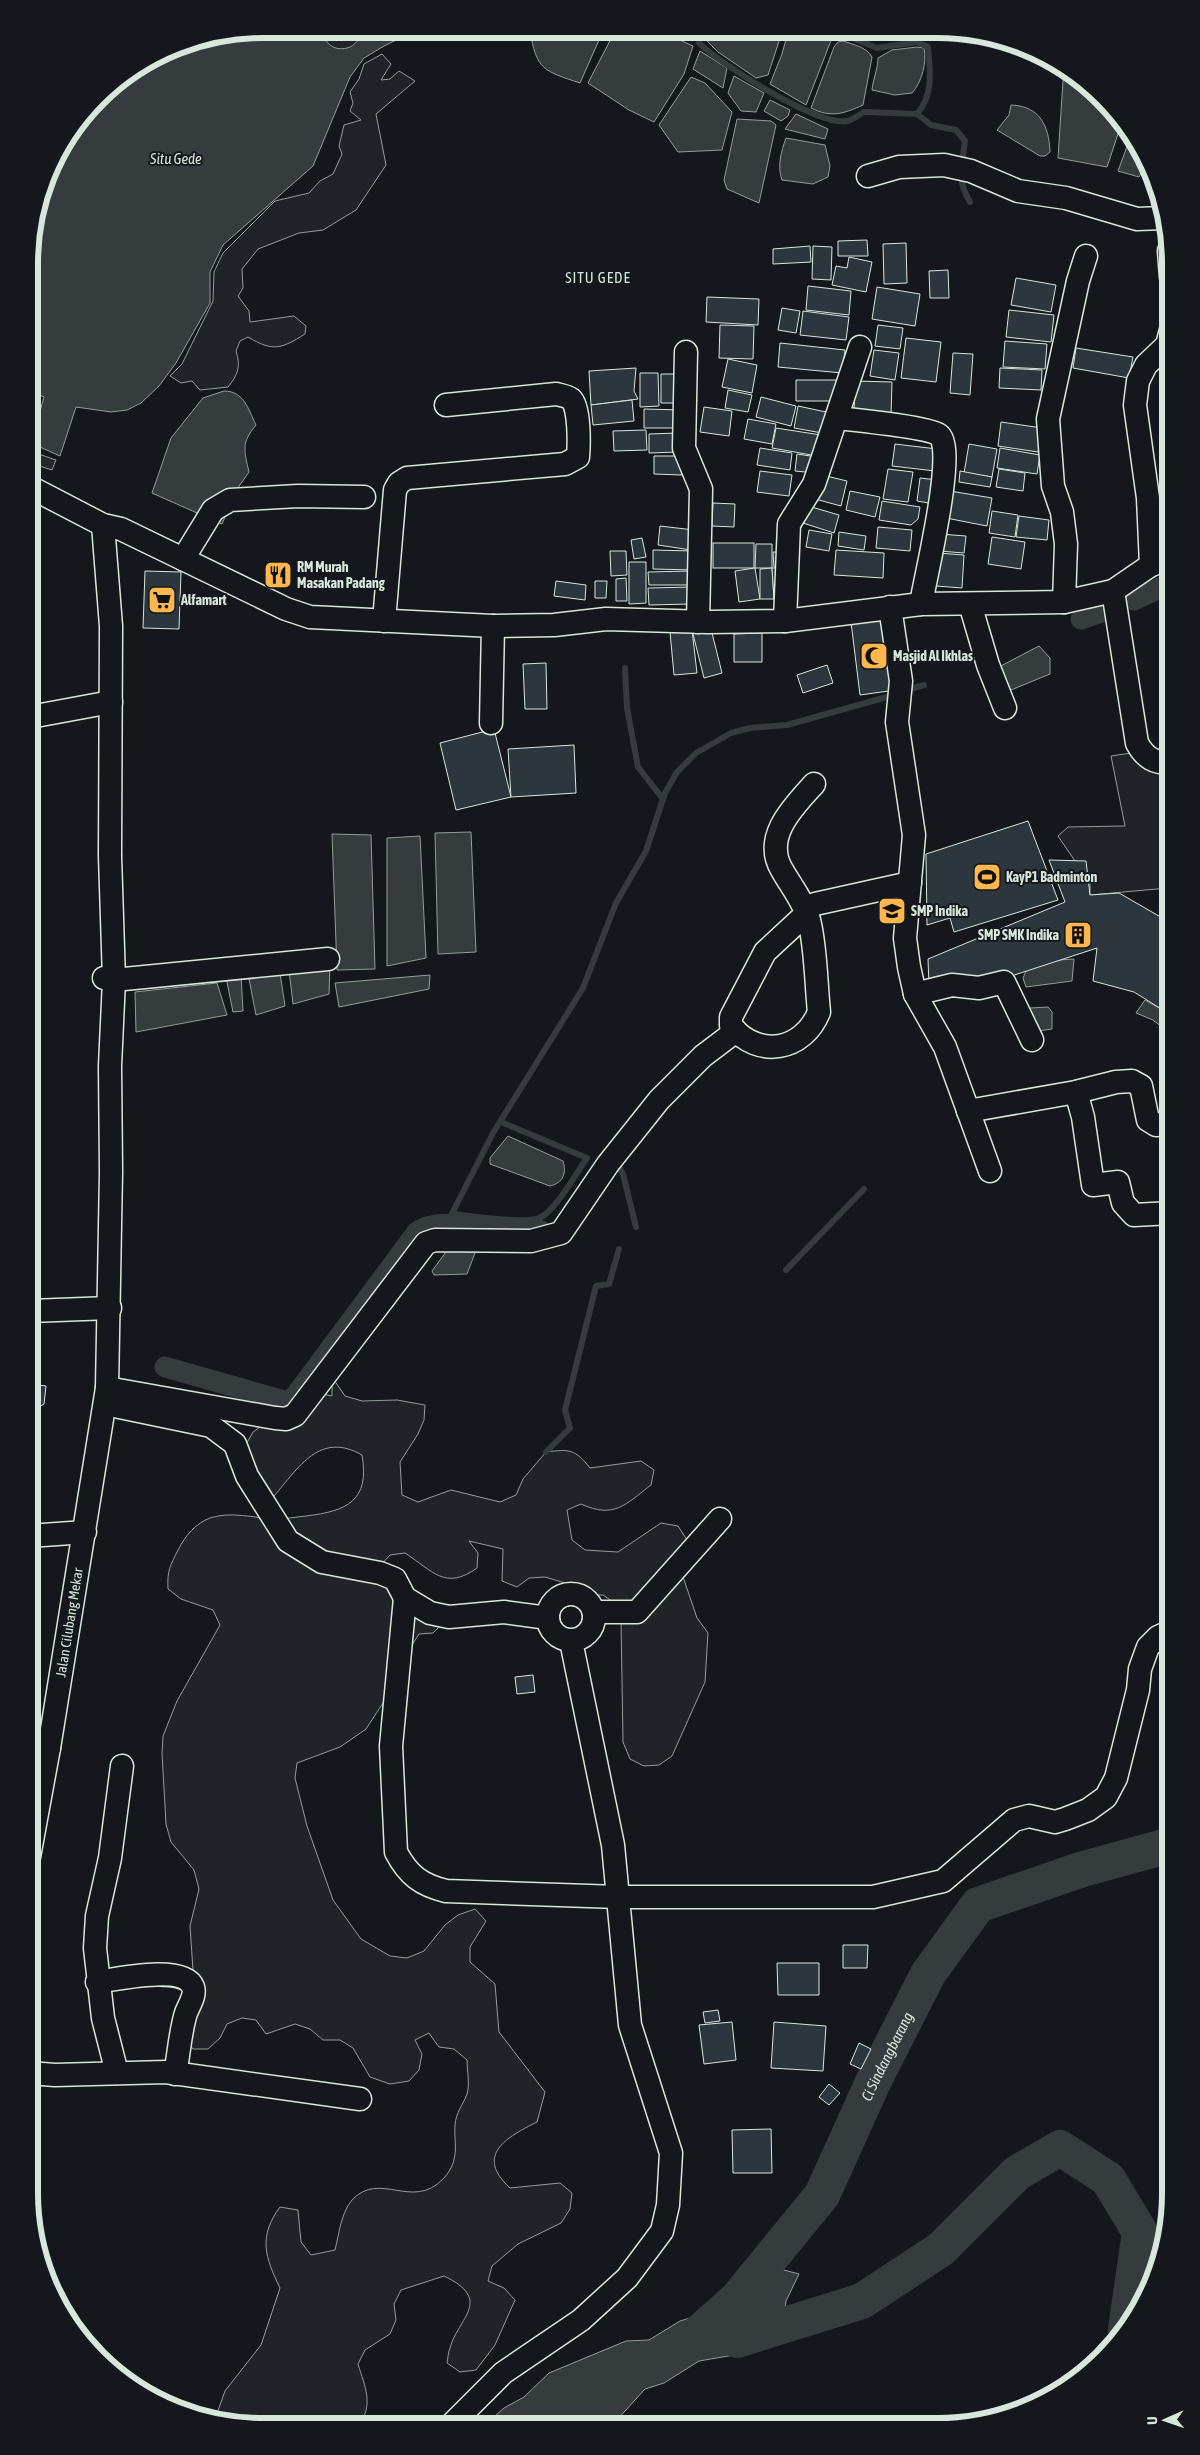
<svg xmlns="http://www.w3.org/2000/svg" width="1200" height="2455" font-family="'Asap Condensed',sans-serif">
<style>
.green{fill:#202428;stroke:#939e99}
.parking{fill:#24282b;stroke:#939e99}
.water{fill:#363b3e;stroke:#939e99}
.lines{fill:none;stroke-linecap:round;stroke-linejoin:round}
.stream{stroke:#363b3e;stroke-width:6}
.canal{stroke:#363b3e;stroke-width:21}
.river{stroke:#363b3e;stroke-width:36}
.building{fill:#2c363c;stroke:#d8e6dc}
.minor-casing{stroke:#d8e6dc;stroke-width:25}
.minor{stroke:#14181c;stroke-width:22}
.labels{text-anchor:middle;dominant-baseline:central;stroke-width:4;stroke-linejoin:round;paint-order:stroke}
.poi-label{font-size:14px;font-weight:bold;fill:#d8e6dc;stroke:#14181c;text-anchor:start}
.street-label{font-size:14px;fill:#d8e6dc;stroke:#14181c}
.water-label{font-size:15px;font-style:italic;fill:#d8e6dc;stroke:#14181c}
.neighbourhood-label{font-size:15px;letter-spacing:1px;fill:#d8e6dc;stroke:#14181c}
.rim{fill:none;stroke:#d8e6dc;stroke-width:6}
</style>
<rect width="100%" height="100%" fill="#14181c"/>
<g class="green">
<path d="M313,29h63l-31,26 -15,-6z"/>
<path d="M382,54l9,10 -10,16 9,-1 9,-8 16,10 -39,33 10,51 -30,45 -33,20 -24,3 -41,16 -16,20 1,19 -5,8 11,15 1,11 44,-6 12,10 -1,8c-24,15 -32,18 -57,3l-8,4 -4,10c5,15 2,24 -8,36l-28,3 -8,-9 -11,2 -11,-7 12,-12 31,-63 1,-29 9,-19 52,-52 34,-8 11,-12 13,-7 9,-20 -3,-8 5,-21 17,-5 -11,-9 3,-8 -3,-11 9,-13 5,-15z"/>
<path d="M1171,747v146l-3,-5 -78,7v-12l-32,-47 10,-9 57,-1 -14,-70z"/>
<path d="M332,1377l13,19 17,5 35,-1 28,5 -1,15 -6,14 -18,28 2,33 16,7 33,-12 49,12 16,-7 7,-16 23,-27c24,-3 29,-3 44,16l51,-7 13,9 -3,15c-26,20 -37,34 -70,19l-14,6 5,30 13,10 33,2 43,-29 17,3 9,14 -6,31 16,47 11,15 -3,49 -33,74 -13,9 -15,1 -14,-7 -7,-17 -2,-121 -5,-17 -13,-9h-15l-13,-9 -30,-9 -16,1 -12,9 -15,-6 1,-32 -34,-8 9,12 -1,15c-32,23 -44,3 -72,-15l-15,2 -10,11 65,55 -12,12 -14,1 -17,27 -19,42 -17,26 -26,18 -43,16 -2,15 12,48 26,74 28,39 29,17 17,2 17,-7 21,-26 13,-10 17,-6 11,12 -16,26v15l25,22 4,48 46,60 -8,30c-30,15 -63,33 -27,66l50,-5 12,10 -2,16 -9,14 -43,21 -26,22 -4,15 16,7 11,12 -20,45 -19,25 -16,2 -13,-9c1,-5 1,-10 3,-15 8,-30 44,-48 -6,-72l-43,14 -7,14 2,16 -6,14 -25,16 -7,14c7,23 16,40 1,61l-127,-1 -17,-5 10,-28 36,-46 19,-57c-15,-31 -22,-51 0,-81l18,3 3,32 10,13 24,-5c4,-16 6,-37 17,-50 28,-30 60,11 91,-21 5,-5 10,-13 11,-20 3,-10 0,-23 1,-34 1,-13 8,-20 12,-31 3,-9 0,-25 0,-34l-13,-11 -15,-2 -10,-14 -14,7 7,14 -3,16 -10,11 -19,3 -20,-7 -17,-29 -13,-8h-17l-13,-11 -15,-5 -29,10 -10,-14 -14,-2 -15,6 -7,14 -12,11h-15l-10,-13 11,-51 -4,-59 9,-37 -5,-19 -23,-28 -5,-18 -4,-71 1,-17 14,-35 43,-76 -7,-15 -32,-11 -13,-10c-1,-18 2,-23 10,-39 7,-14 18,-27 32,-32 21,-7 44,0 65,1 10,0 21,-2 31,-3 41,-5 64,-15 56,-61 -42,-24 -63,12 -88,41h-15l-15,-48 9,-16 14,-10 11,-23 10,3 17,-12 27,6z"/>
</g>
<path class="parking" d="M30,451l26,9 -4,10 -22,-7z"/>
<g class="water">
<path d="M262,29h60c1,14 13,24 28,18 7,-3 11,-12 16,-18l51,1 -33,16 -20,12 -14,19 -37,89 -90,79 -13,27v31l-34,60 -17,23 -18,17 -14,7 -16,2 -35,-5 -16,49 -29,-13 13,-46 -13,-6v-159l22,-73 55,-72 65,-41z"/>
<path d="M530,30l72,1h1l-23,52c-36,-12 -44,-13 -50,-53z"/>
<path d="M615,31h45l33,15 -9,28 -30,48 -25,-12 -41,-27z"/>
<path d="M701,31l81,1 -14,43 -12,3 -38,-26 -17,-17z"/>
<path d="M788,32h27l17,6 -26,67 -36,-21 12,-30z"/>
<path d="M843,41c12,4 23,6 29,16l-9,48c-20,9 -32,13 -52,3l23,-61 4,-5z"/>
<path d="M917,47l7,1c3,14 -2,34 -12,45l-17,2 -23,-5c1,-11 6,-21 6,-32l14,-8z"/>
<path d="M700,51l27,17 -4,20 -30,-19z"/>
<path d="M1069,71l23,16 29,33 -3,14 -11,33 -49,-9 5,-77z"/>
<path d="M734,76l30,17 -8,19 -15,-1 -13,-18z"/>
<path d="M691,77l14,6 27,29 -10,38 -44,2 -19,-27z"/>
<path d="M770,100l20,10 -2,6 -7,5 -17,-10z"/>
<path d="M1011,105c29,1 38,21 39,47l-5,4h-5l-43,-26 12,-15z"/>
<path d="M796,114l32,15 -3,10 -40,-10z"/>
<path d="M737,119l34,2 5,4 -17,78 -32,-14 -3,-9z"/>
<path d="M1132,133l9,18 -4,6 5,14 -3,6 -21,-6z"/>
<path d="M786,138l39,7 5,21 -2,11 -15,7 -31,-4c-5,-14 -1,-28 4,-42z"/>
<path d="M224,391c20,0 24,18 32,34 -15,18 -12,25 -7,47l-12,17 -15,35 -70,-31 19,-55 32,-40z"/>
<path d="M1039,646l11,12v16l-39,16 -14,-22z"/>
<path d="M471,832l5,120 -38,2 -3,-121z"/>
<path d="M332,834l39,1 4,134 -38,1z"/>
<path d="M420,836l6,122 -39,8v-128z"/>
<path d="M1074,959l-2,22 -46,6 -3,-9 7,-16z"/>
<path d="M330,965l-1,29 -36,10 -4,-34z"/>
<path d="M280,973l5,33 -29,9 -7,-36z"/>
<path d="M241,975l2,36 -10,1 -7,-35z"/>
<path d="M430,975l-1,14 -90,18 -4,-24z"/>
<path d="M217,983l10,32 -91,17 -1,-40z"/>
<path d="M1145,1000l26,15v19l-18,-14 -17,-7z"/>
<path d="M1048,1007l4,5v17l-14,2 -7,-12 -1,-11z"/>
<path d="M508,1136l55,25c4,12 0,22 -13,25l-60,-22v-6z"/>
<path d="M454,1241l24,4 -11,29 -33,1 -2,-4z"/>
<path d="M780,2269l19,5 -13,27 -4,30 -6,8 -36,15 -41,7 -35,22 -19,6 -30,33 -12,3h-113l5,-9 9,-8 20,-11 25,-24 77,-32 23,-1 31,-19 70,-21 13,-20z"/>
</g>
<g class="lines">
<g class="stream">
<path d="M702,31l-3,12c21,21 120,84 148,78 6,-1 12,-6 17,-9"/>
<path d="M837,32l40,16 40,-6 11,5c2,25 6,47 -11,67"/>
<path d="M867,112l50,2 14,11 25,5 9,11c-3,26 -9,38 5,61"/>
<path d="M625,668l2,40 11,59 25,32"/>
<path d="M903,691l21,-6"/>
<path d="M611,1167h8l4,7 13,53"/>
<path d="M453,1214c21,2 68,10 86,4 15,-5 38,-46 48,-60l-86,-36"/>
<path d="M441,1235l52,-102 90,-145 33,-85 30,-52 19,-58 12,-21 19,-19 35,-20 19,-5 37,-3 107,-30"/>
<path d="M786,1270l78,-81"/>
<path d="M546,1452l24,-24 -5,-18 31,-124 13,-2 10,-35"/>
</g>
<g class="canal">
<path d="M1134,600l37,-17"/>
<path d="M1081,619l32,-11"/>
<path d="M165,1367l123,35 8,-7 121,-163c27,-20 91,6 123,-2"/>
</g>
<g class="river">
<path id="s1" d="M691,2340l46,-41 85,-104 52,-115 54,-106 50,-69 105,-36 88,-24"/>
<path d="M737,2340l125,-39 79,-52 76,-76 43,-25 48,31 32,53 -14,97"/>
</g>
</g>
<g class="building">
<path d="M867,240l1,16h-30v-15z"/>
<path d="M906,243l1,40 -23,1 -1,-40z"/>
<path d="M810,246l1,16 -38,2v-15z"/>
<path d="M813,246l19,1 -1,33 -19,-1z"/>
<path d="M849,257l23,5 -6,30 -34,-7 4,-19 11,2z"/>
<path d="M948,270l1,28h-19l-1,-27z"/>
<path d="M1016,278l40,7 -5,27 -40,-7z"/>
<path d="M808,286l43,5 -2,24 -43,-5z"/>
<path d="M877,287l43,7 -5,32 -43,-7z"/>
<path d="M707,297l52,2 -1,26 -52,-3z"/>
<path d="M782,308l18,3 -4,22 -18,-3z"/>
<path d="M1009,310l45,5 -3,27 -45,-5z"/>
<path d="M803,311l46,6 -3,23 -46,-5z"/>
<path d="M720,325l34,1 -1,33 -34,-1z"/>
<path d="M878,325l25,3 -3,21 -25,-3z"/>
<path d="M906,338l35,4 -5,40 -35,-4z"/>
<path d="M1005,341l42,3 -2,25 -42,-2z"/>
<path d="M780,343l65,7 -3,23 -64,-6z"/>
<path d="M1076,348l57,9 -4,21 -56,-10z"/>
<path d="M874,350l25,3 -4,27 -25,-4z"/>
<path d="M953,353l20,1 -3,41 -20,-2z"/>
<path d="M728,359l29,6 -5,28 -30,-6z"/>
<path d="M636,368l-2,23 4,8 -47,6 -2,-34z"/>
<path d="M1000,368l42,2 -1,20 -42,-2z"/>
<path d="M640,373h18l1,33 -19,1z"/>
<path d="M661,374h18l6,29h-24z"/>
<path d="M796,380h44l-1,21h-43z"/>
<path d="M855,381l37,1 -1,34 -37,-1z"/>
<path d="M728,390l24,5 -4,17 -23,-4z"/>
<path d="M761,397l35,9 -5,20 -35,-9z"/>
<path d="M632,400l2,21 -41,4 -2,-20z"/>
<path d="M798,406l28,6 -4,21 -28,-5z"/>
<path d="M704,407l28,4 -3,25 -29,-4z"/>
<path d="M644,409l40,1 -1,18h-39z"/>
<path d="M748,419l28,5 -4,20 -28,-5z"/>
<path d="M1001,422l41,6 -4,24 -40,-6z"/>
<path d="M776,428l45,7 -4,21 -45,-8z"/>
<path d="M646,430l1,20 -33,1 -1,-20z"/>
<path d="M677,433l1,19 -29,1v-19z"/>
<path d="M895,444l42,5 -2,22 -43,-5z"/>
<path d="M969,444l28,5 -5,28 -28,-4z"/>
<path d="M760,448l32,5 -2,17 -33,-5z"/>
<path d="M1000,448l40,7 -3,19 -40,-6z"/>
<path d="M797,454l20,3 -2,16 -20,-2z"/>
<path d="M654,456h28v19l-28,-1z"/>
<path d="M888,469l25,3 -5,30 -25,-3z"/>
<path d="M999,469l26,4 -2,18 -27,-4z"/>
<path d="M760,471l32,4 -3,21 -32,-4z"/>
<path d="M960,471l32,6 -2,10 -31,-5z"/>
<path d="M822,475l25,6 -6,25 -26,-7z"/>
<path d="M920,478l18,2 -4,24 -17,-3z"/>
<path d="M850,491l30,6 -5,20 -29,-7z"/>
<path d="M950,491l42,7 -5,28 -41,-8z"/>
<path d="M882,501l38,6 -2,12 -7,6 -32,-5z"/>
<path d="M713,503l22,1 -1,23 -22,-1z"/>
<path d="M808,506l31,9 -5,18 -31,-10z"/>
<path d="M992,511l26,4 -3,22 -26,-4z"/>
<path d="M1019,516l30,4 -2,20 -31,-3z"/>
<path d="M660,526l34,4 -3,20 -33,-5z"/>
<path d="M878,527l34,3 -2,21 -34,-3z"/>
<path d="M809,530l23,4 -3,17 -23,-4z"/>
<path d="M839,532l27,4 -2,14 -26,-4z"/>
<path d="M940,534l26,2 -2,17 -25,-2z"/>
<path d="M992,537l33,5 -4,27 -33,-5z"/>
<path d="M642,538l4,19 -12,2 -3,-19z"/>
<rect x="713" y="543" width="41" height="25"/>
<path d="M756,544h16v24h-17z"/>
<path d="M653,550l41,1v19l-41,-1z"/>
<path d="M836,550l48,3 -1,25 -49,-3z"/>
<path d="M610,551h16l1,24 -16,1z"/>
<path d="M773,552h13v15h-12z"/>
<path d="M938,553l26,2 -2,33 -26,-2z"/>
<path d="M629,562h17v41l-17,1z"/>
<path d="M755,568l5,31 -21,3 -4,-31z"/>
<path d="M772,568l2,31h-14v-30z"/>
<path d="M772,568h14l-1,32 -11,-1z"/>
<path d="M145,571l36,1 -2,57 -36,-1z"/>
<path d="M690,571l1,14h-42l-1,-13z"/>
<path d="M626,578l1,23h-11v-22z"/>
<path d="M556,581l30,4 -1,15 -31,-4z"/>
<path d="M595,581h12l-1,17h-11z"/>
<path d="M691,587v17l-42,1 -1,-17z"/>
<path d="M888,618l8,72 -36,5 -9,-73z"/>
<path d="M710,625l12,48 -18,5 -12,-48z"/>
<path d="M692,630l5,43 -23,2 -4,-43z"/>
<path d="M762,633v29h-28v-28z"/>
<path d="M546,663l1,46h-22l-2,-45z"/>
<path d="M827,665l6,18 -30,10 -6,-18z"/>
<path d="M494,729l17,68 -55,13 -16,-67z"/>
<path d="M574,745l2,48 -65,4 -3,-48z"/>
<path d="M1028,821l30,79 -104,32 -4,-14 -23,7 -1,-71z"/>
<path d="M1049,860l37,1 4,34 29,-2 52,30v92l-37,-23 -41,-11 4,-33 -107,35 -61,3 -1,-27 137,-57z"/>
<path d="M30,1384l16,2 -2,18 -13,8z"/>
<path d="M533,1675l2,17 -18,2 -2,-17z"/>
<path d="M843,1945h25l-1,23h-24z"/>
<path d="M777,1963h42v32h-41z"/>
<path d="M718,2010l2,11 -15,2 -2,-11z"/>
<path d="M732,2022l4,38 -32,4 -5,-39z"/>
<path d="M774,2022l52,4 -3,45 -52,-3z"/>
<path d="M859,2043l12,6 -10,20 -11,-5z"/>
<path d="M829,2084l11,9 -11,12 -10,-8z"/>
<path d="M771,2129l1,44h-39l-1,-43z"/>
</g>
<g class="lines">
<defs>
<g id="minor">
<path d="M868,176l31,-9 45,-2 27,6 47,20 48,7 71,21 27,-1"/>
<path d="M1169,251l2,26"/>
<path d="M686,352l-2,96 17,41 -3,133"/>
<path d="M837,418c17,2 91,9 102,17 18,14 -14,143 -18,169"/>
<path d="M30,487l73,38 18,4 165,80 24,8 183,9 61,-1 52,-6 102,3 77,-1 136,-17 143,-2 49,-11 38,-26 20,-7"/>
<path d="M183,559l30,-49 17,-10 68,-4 66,1"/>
<path d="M1151,565l-3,-67 -13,-93 3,-24 8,-16 21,-20 4,-15"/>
<path d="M1113,591l24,152c8,15 17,20 34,20"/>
<path d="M1064,602l2,-58 -4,-32 -9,-26 -5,-67 30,-138 8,-25"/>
<path d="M970,604l18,61 17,43"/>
<path d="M890,607l11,74 -4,41 17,113 -9,103 4,29 6,27 30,53 45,124"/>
<path d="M384,621l11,-131 4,-7 8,-5 158,-14 13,-7c1,-12 2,-50 -7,-58 -4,-3 -11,-4 -15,-5l-110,11"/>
<path d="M785,621l4,-97 25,-40 46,-137"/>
<path d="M30,717l81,-15"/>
<path d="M491,723l2,-97"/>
<path d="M815,904l95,-21"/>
<path d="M806,914l-41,38 -34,65v9c28,33 72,25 88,-14 -3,-28 -3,-65 -10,-92 -5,-18 -18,-34 -27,-50 -20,-33 12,-64 32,-86"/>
<path d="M104,978l10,2 214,-21"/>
<path d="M915,994l37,-9 27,3 25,-6 28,58"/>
<path d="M1076,1092l7,25 10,68 25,-3 5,21 11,12 37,-2"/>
<path d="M968,1111l108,-19 40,-10 16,-1 9,5 7,34 8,5 15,-2"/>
<path d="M30,1311l80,-3"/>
<path d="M107,1388l168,30 11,1 9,-4 131,-172 9,-3 96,1 30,-8 47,-69 51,-64 44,-44 33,-25"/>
<path d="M105,1404l106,22 24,18 12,32 41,65 34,21 58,11 15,6 10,19 25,15 19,4 55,-5 44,6"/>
<path d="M29,1536l56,-4"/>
<circle cx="571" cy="1617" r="23"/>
<path d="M405,1598l-14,148 5,106c12,23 25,33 50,39l172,6h255l70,-16 71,-61 15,-4 26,6 10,-3 23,-9 18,-13 10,-19 22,-88 2,-21 8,-22 10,-10 13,-6"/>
<path d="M594,1612h43l83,-93"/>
<path d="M29,1750l20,-2"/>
<path id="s2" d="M29,1857l20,-109 58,-360 4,-216 -1,-106 4,-86 -4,-124 1,-230 -8,-101"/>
<path d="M97,1982c20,-3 87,-18 96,5 3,8 -4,18 -7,26 -6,19 -7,41 -11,61"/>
<path d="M29,2073l26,2 111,-3 194,27"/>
<path d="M117,2073l-14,-55 -8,-70 2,-32 13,-58 12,-92"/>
<path d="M451,2425l52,-52 78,-53 46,-42 35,-47 6,-26 3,-52 -41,-128 -17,-180 -42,-204"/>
</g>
</defs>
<use href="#minor" class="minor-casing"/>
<use href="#minor" class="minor"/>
</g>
<defs>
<symbol id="restaurant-square" viewBox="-11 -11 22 22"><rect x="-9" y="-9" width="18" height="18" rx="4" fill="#ffb74d" stroke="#14181c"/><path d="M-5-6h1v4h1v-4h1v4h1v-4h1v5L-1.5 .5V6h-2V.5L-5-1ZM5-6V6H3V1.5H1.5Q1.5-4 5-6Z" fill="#111"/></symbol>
<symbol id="supermarket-square" viewBox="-11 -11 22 22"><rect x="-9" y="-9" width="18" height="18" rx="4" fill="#ffb74d" stroke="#14181c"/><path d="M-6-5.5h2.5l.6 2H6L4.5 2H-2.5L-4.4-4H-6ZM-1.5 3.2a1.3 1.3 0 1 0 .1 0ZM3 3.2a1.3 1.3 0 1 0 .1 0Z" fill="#111"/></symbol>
<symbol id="mosque-square" viewBox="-11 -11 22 22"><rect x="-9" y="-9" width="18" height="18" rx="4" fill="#ffb74d" stroke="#14181c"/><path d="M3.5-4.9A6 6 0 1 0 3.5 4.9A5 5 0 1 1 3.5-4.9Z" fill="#111"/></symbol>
<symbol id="stadium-square" viewBox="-11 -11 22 22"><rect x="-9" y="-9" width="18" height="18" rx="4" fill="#ffb74d" stroke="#14181c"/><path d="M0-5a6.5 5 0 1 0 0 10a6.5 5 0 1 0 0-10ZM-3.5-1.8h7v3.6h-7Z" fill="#111"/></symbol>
<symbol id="school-square" viewBox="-11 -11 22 22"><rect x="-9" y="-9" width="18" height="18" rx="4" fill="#ffb74d" stroke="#14181c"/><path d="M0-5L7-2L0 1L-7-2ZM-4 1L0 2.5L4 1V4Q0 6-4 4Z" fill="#111"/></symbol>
<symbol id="building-square" viewBox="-11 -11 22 22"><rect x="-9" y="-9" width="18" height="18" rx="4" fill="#ffb74d" stroke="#14181c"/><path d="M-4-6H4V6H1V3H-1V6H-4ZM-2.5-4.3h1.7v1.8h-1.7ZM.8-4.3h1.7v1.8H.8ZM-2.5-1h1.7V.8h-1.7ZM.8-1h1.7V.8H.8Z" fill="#111"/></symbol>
</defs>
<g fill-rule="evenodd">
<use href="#restaurant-square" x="262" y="559" width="32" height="32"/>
<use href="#supermarket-square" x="146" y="584" width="32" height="32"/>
<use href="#mosque-square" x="858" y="640" width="32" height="32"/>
<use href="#stadium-square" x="971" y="861" width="32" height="32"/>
<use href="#school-square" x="876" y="895" width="32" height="32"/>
<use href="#building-square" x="1062" y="919" width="32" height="32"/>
</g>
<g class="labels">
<g class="poi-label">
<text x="297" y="567">RM Murah<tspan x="297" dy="16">Masakan Padang</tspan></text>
<text x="181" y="600">Alfamart</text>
<text x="893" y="656">Masjid Al Ikhlas</text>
<text x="1006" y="877">KayP1 Badminton</text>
<text x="911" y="911">SMP Indika</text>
<text x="1059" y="935" text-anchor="end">SMP SMK Indika</text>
</g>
<g class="street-label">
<text stroke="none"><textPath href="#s2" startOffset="238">Jalan Cilubang Mekar</textPath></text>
</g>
<g class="water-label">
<text x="176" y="158">Situ Gede</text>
<text stroke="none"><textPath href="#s1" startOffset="349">Ci Sindangbarang</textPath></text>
</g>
<g class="neighbourhood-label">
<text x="598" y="277">SITU GEDE</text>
</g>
</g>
<path d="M0 0H1200V2455H0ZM263 38H937A225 225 0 0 1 1162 263V2193A225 225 0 0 1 937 2418H263A225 225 0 0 1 38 2193V263A225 225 0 0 1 263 38Z" fill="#14181c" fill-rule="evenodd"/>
<path class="rim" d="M263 38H937A225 225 0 0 1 1162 263V2193A225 225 0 0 1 937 2418H263A225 225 0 0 1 38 2193V263A225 225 0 0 1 263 38Z"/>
<g transform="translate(1165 2420) rotate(268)" stroke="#14181c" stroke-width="4" paint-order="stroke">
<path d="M0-4L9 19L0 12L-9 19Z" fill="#d8e6dc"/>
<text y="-8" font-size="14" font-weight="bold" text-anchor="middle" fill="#d8e6dc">U</text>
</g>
</svg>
